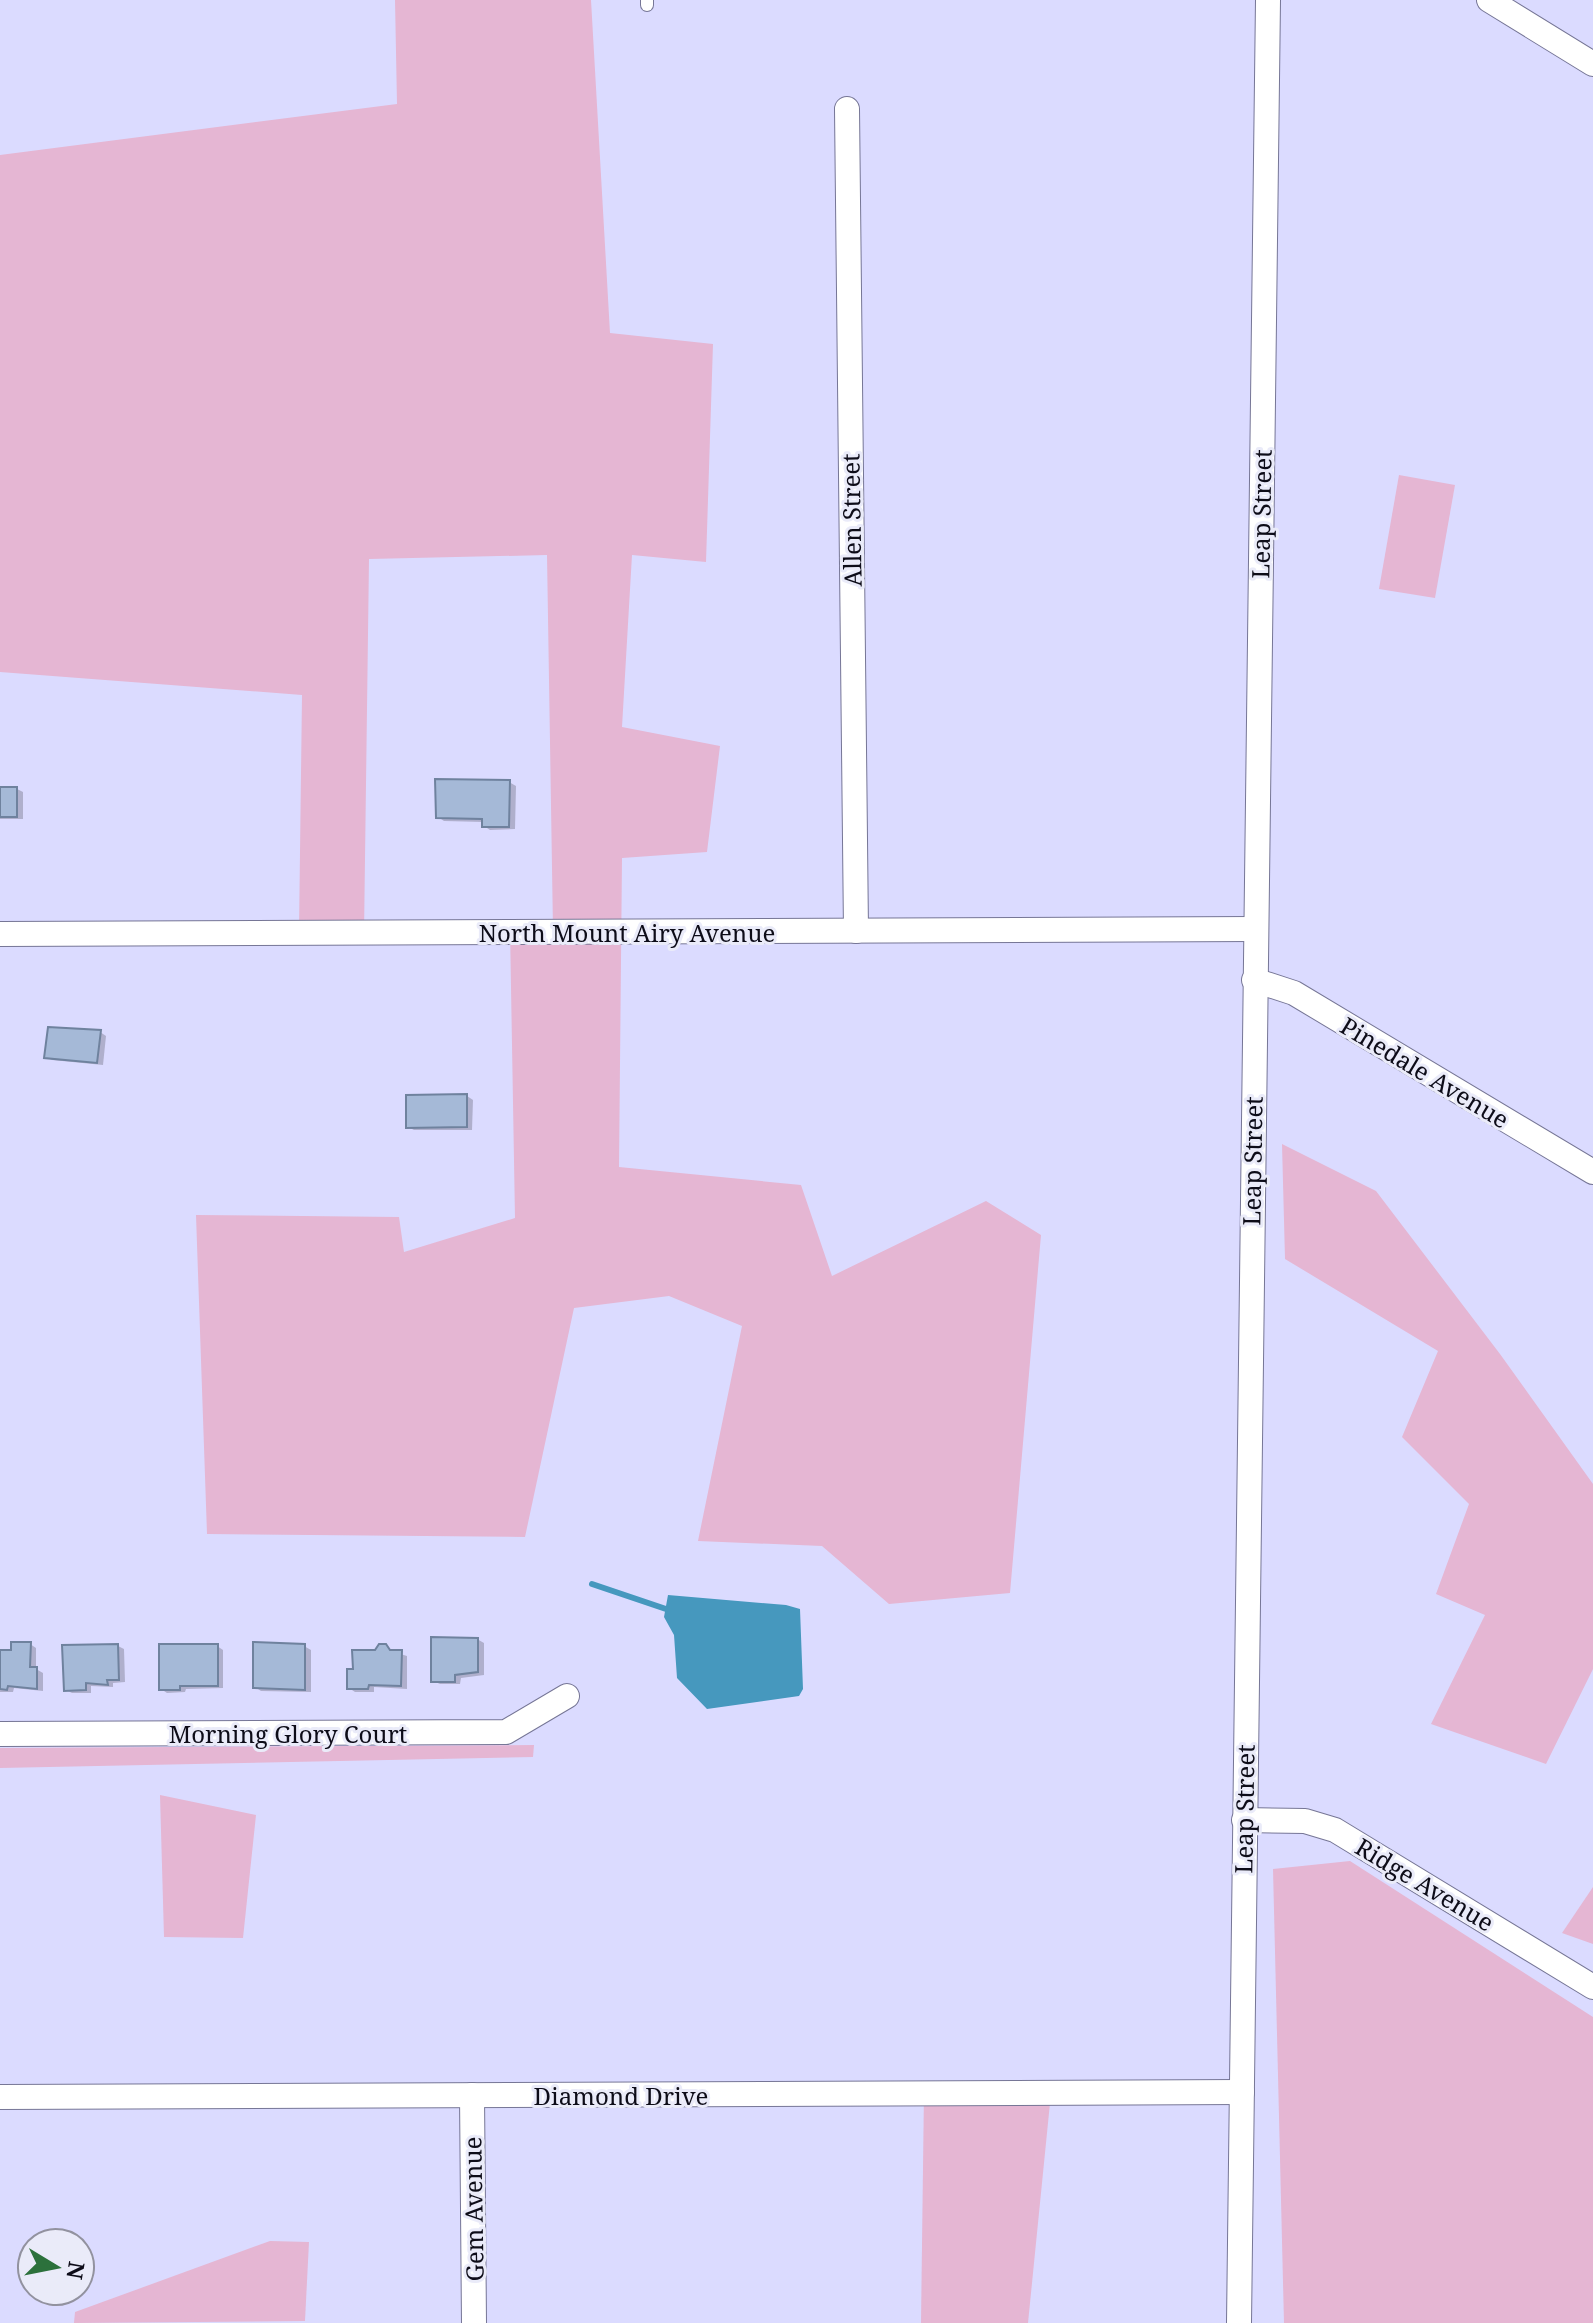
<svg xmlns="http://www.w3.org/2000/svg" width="1593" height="2323" font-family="'Noto Serif',serif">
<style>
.green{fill:#e5b6d3}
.water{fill:#4698be}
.shadow{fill:#0003}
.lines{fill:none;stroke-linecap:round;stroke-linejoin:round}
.stream{stroke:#4698be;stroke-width:6}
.building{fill:#a5b9d7;stroke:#6f829e;stroke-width:2}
.service-casing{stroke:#767696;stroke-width:14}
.minor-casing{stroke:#767696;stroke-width:26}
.service{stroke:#fff;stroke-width:12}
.minor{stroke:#fff;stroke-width:24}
.labels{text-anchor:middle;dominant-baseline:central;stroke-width:6;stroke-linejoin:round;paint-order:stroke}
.street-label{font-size:24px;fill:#0d0c18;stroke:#eaebf9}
</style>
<rect width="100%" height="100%" fill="#dbdbff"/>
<g class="green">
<path d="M395,0h196l19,333 103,11 -7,218 -74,-7 -10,172 98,19 -13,106 -85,6 -3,309 182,18 31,91 154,-75 55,34 -31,358 -121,11 -67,-58 -124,-5 44,-215 -73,-30 -95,12 -49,229 -318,-3 -11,-319 203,2 5,35 111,-34 -5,-289 43,1 -6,-375 -178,4 -5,375 -65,-2 3,-237 -302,-23v-517l397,-51z"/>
<path d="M1399,475l56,10 -20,113 -56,-9z"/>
<path d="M1282,1144l94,47 124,163 93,130v185l-47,95 -115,-40 54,-109 -49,-21 33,-90 -67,-67 36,-86 -153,-92z"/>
<path d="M534,1745l-1,12 -533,11v-20z"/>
<path d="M160,1795l96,20 -13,123 -79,-1z"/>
<path d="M1350,1861l243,156v306h-309l-11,-454z"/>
<path d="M1593,1887v57l-31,-11z"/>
<path d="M924,2091l127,2 -23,230h-107z"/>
<path d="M270,2241l39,1 -4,79 -231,2 1,-11z"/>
</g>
<path class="water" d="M668,1595l118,10 14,4 3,80 -4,7 -92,13 -30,-31 -3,-43 -10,-18z"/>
<g class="shadow">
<path d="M509,782l7,4 -1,43 -25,1 -6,-4v-4l-40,-1 -6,-4z"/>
<path d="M0,789h17l6,3v27h-23z"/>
<path d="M100,1032l6,4 -3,29 -51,-5 -6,-3z"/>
<path d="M467,1096l6,4 -1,30h-58l-6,-3z"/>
<path d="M477,1639l7,4v32l-23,3 -1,6h-20l-7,-3z"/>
<path d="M30,1644l6,4v21l7,4v18l-29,-3 -1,4h-13v-40h13z"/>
<path d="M118,1646l6,3 1,33 -12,1v4l-22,-1v7h-19l-6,-3z"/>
<path d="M217,1646l6,4v38l-37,1 -1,3 -18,1 -6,-4z"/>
<path d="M304,1646l7,4v42l-50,-1 -6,-4z"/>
<path d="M386,1646l8,6 13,4v33l-33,-2v5h-19l-6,-4 6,-17z"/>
</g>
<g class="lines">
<path class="stream" d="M592,1584l74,25"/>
</g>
<g class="building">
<path d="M435,779l75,1 -1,47h-27v-8l-46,-1z"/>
<rect x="0" y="787" width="17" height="30"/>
<path d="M48,1027l53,3 -4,33 -53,-5z"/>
<path d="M467,1094v33l-61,1v-33z"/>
<path d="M431,1637l47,1v34l-23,3v7h-24z"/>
<path d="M11,1642h20l-1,25h7v22l-29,-3 -1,4 -7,-1v-39h11z"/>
<path d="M253,1642l52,2v46l-52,-2z"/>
<path d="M118,1644l1,36h-12l1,5 -22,-2v7l-22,1 -2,-46z"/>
<path d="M159,1644h59v42h-38v4h-21z"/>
<path d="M379,1644h7l4,6h12l-1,36 -32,-1 -1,4h-21v-20h6l-1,-19h23z"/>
</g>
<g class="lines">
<defs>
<path id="service" d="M647,0v5"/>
<g id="minor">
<path d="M1489,0l104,64"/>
<path d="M847,109l9,822"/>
<path d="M0,934l1255,-5"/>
<path d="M1254,980l40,13 299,179"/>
<path d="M0,1734l506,-2 61,-36"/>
<path d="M1244,1820l61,1 30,9 258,157"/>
<path d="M472,2095l2,228"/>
<path d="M0,2097l1242,-5"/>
<path d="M1239,2323l29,-2323"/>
</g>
</defs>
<use href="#service" class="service-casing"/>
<use href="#minor" class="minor-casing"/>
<use href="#service" class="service"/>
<use href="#minor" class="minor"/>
</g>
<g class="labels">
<g class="street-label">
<text transform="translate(1261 514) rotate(-89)">Leap Street</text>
<text transform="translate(851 520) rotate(-91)">Allen Street</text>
<text x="627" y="932">North Mount Airy Avenue</text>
<text transform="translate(1425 1072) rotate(31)">Pinedale Avenue</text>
<text transform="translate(1252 1161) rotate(-89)">Leap Street</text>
<text x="288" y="1733">Morning Glory Court</text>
<text transform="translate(1244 1809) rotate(-89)">Leap Street</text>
<text transform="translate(1425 1884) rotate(31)">Ridge Avenue</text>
<text x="621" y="2095">Diamond Drive</text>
<text transform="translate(473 2209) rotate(-91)">Gem Avenue</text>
</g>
</g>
<g transform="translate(56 2267) rotate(100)"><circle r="38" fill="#eaebf9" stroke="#92929f" stroke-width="2"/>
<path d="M0-6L14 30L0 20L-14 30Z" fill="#2c713c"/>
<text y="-12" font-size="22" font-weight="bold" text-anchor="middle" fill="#0d0c18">N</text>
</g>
</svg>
